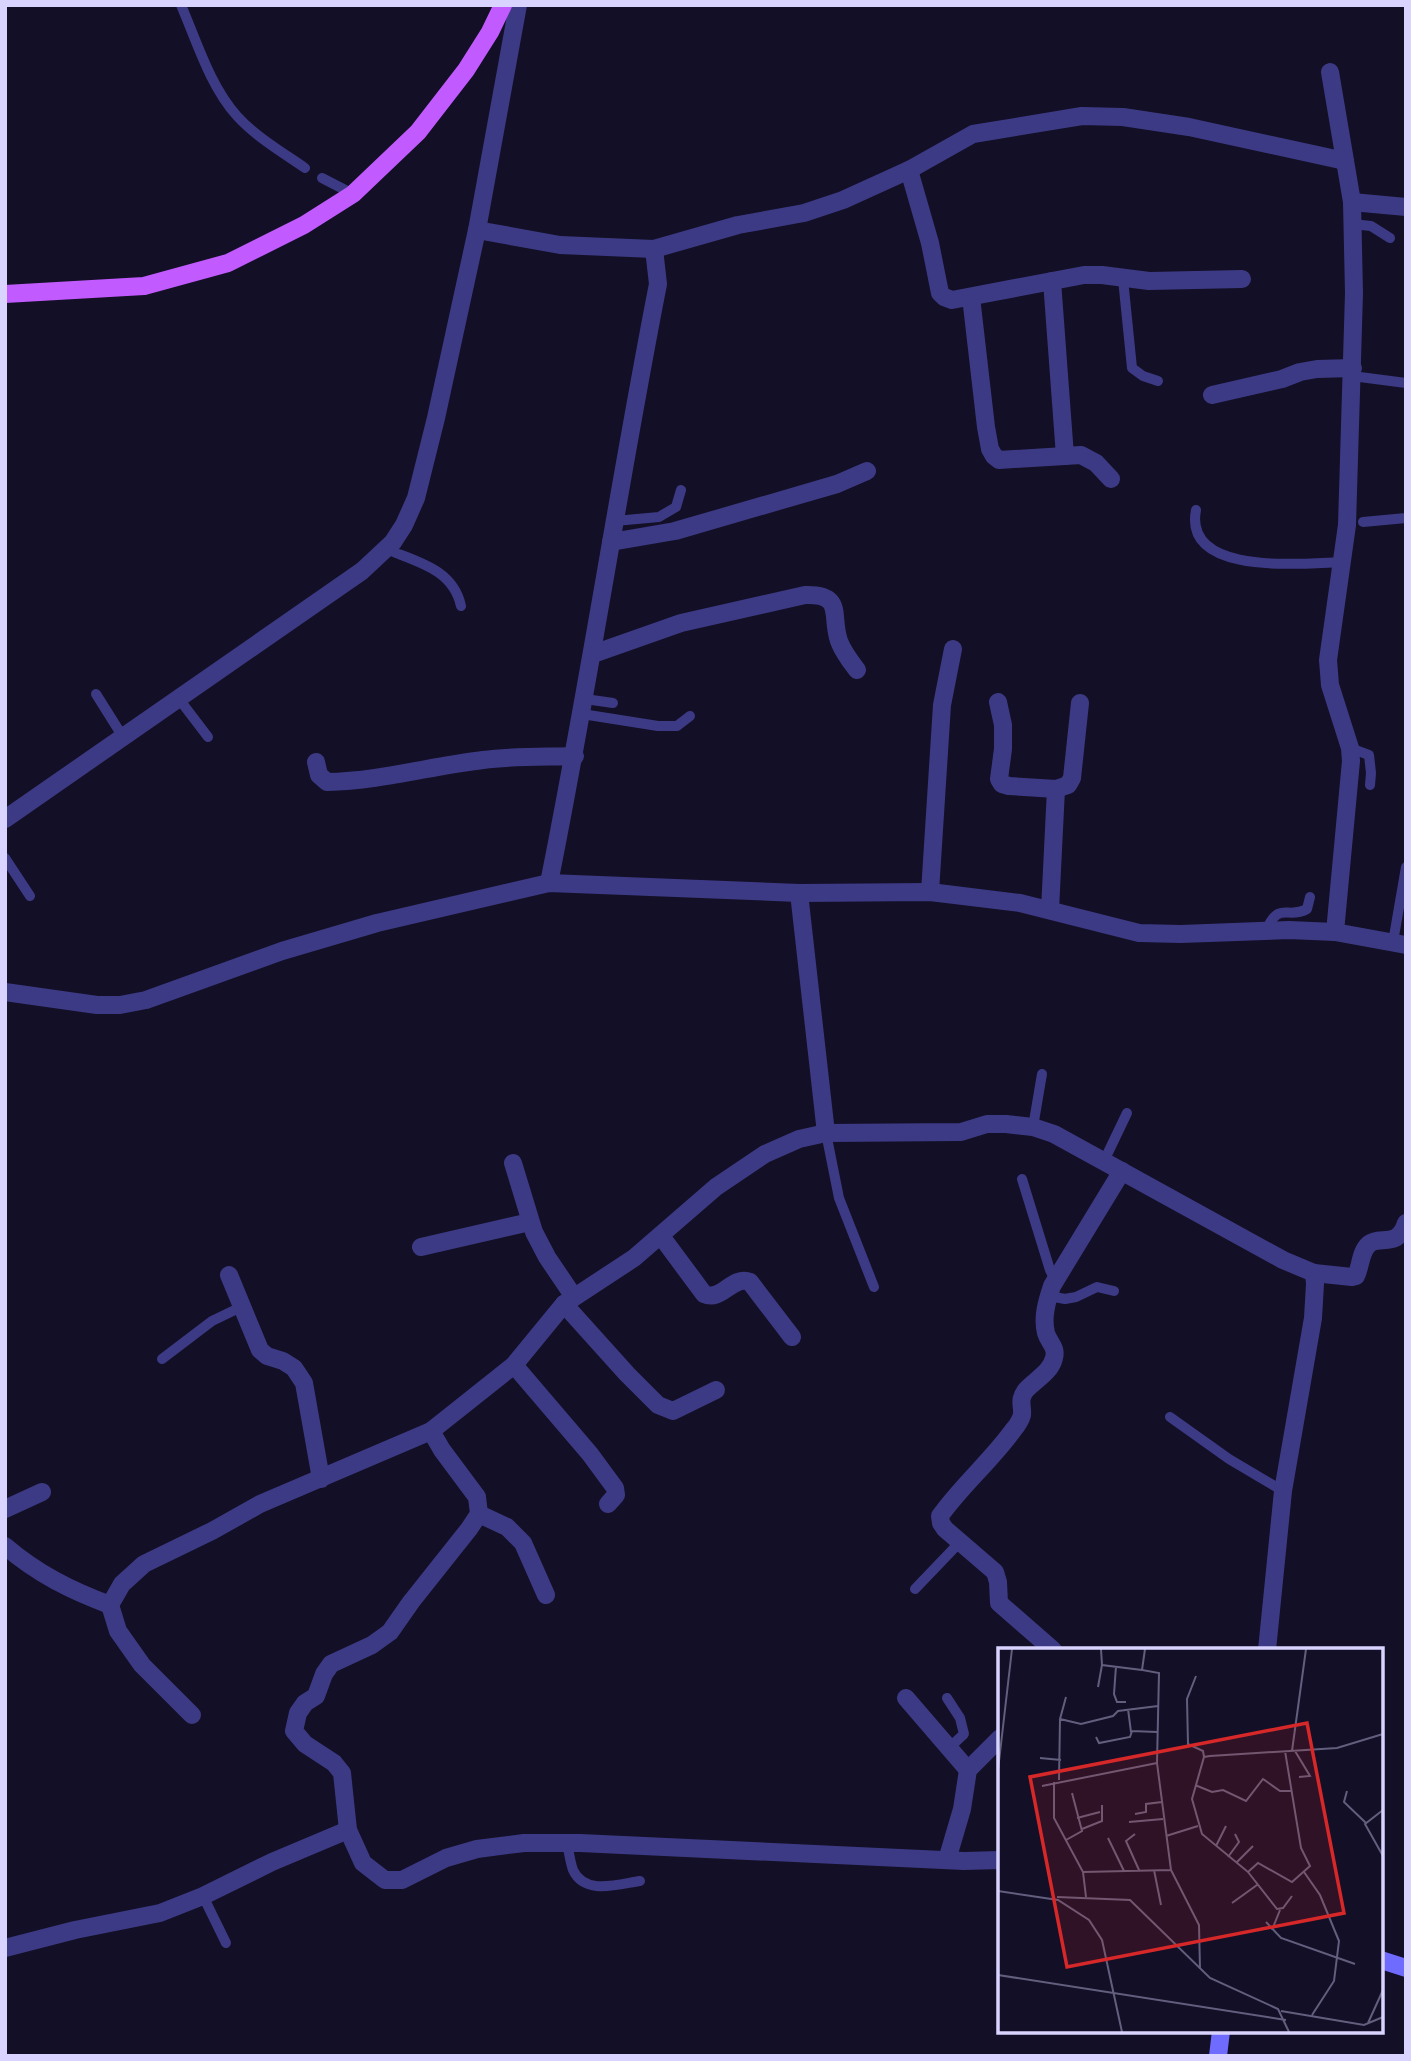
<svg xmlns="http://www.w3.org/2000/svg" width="1411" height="2061" font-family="Ubuntu,sans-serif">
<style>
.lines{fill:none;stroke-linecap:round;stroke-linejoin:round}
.lane{stroke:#3d3a85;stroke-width:10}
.street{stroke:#3d3a85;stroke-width:18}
.secondary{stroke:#6f6bff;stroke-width:18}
.primary{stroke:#c25bff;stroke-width:18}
.inset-road{fill:none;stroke:#625e7d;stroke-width:2}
.view{fill:#d62828;fill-opacity:0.15;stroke:#d62828;stroke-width:3.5}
.inset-edge{fill:none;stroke:#d9d4ff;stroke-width:3.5}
</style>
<rect width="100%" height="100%" fill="#130f26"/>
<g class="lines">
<g class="lane">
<path d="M181,5c16,37 29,81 56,111 19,21 45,36 68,52"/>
<path d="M322,178l31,16"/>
<path d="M1352,224l19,2 19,12"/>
<path d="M1123,279l9,89 11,8 15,5"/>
<path d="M1352,376l54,7"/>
<path d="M1196,510c-13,67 108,53 147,52"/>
<path d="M615,521l44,-4 17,-10 5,-17"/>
<path d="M1363,522l43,-4"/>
<path d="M386,549c31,13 67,20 75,57"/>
<path d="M96,694l27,43"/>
<path d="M179,699l29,38"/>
<path d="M585,699l28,4"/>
<path d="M582,714l76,12h19l13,-10"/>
<path d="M1350,748l19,7 2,18 -1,12"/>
<path d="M5,858l25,38"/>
<path d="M1266,931c13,-31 21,-11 41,-22l3,-12"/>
<path d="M1393,942l13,-75"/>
<path d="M1033,1127l9,-53"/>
<path d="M826,1133l13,65 35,89"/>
<path d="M1104,1161l23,-48"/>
<path d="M1022,1179l28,91 5,10"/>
<path d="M1049,1296l16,3 11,-2 21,-10 17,4"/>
<path d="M162,1359l50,-38 29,-14"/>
<path d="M1170,1417l59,42 54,32"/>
<path d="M915,1589l45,-47"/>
<path d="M947,1698l13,20 4,16 -15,14"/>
<path d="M567,1843c2,9 3,19 6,27 12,26 46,14 67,11"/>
<path d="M203,1896l23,47"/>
</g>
<g class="street">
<path d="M1330,72l22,130 2,91 -7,232 -19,135 2,25 20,63 1,13 -16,171"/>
<path d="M909,170l21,73 10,50 4,4 8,3 132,-25h18l47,6 93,-2"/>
<path d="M1352,202l54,5"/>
<path d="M477,230l83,15 94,4 84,-24 66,-12 39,-13 66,-30 64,-36 109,-18 41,1 66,10 156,34"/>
<path d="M1052,281l13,175"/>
<path d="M971,297l15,130 4,22 4,7 5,4 82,-5 15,8 15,16"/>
<path d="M1212,395l70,-16 18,-7 17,-3 36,-1"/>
<path d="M611,542l64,-11 162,-47 30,-13"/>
<path d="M593,654l88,-31 124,-28c40,-1 25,20 34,46 4,11 11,20 18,29"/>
<path d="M998,702l5,23v24l-4,30 3,5 7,2 47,3 -6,121"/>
<path d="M316,762l3,13 8,7c53,-1 104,-16 156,-22 30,-4 61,-3 92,-4"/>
<path d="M1056,789l12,-4 4,-7 8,-75"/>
<path d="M5,819l357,-248 31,-29 11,-17 12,-27 20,-80 41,-188 41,-225"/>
<path d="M549,883c40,-199 70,-400 109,-599l-4,-35"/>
<path d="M930,892l12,-187 11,-56"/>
<path d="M799,893l27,240"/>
<path d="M5,992l92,13h23l26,-5 136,-49 95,-28 172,-40 250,10 131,-1 90,11 119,30 42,1 108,-4 46,2 71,13"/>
<path d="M513,1163l21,69 13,25 27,40"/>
<path d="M661,1236l43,58c18,8 28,-19 46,-12l42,55"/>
<path d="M421,1247l109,-25"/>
<path d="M1314,1273l38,4 4,-1c5,-10 4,-24 13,-32 11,-9 29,5 37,-21"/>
<path d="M229,1275l31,75 7,6 16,5 11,7 10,15 17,96"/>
<path d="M564,1304l63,70 31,31 15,6 43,-21"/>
<path d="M514,1365l76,89 25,34 1,7 -8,9"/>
<path d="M5,1509l37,-17"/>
<path d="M479,1514l28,13 16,16 23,52"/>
<path d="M5,1546c33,28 65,44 105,59"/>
<path d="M1053,1650l-54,-47 -1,-21 -3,-10 -50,-43 -4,-6 -1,-7c22,-31 52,-56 74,-87 3,-3 7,-10 8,-14 1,-10 -4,-15 4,-25 9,-10 25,-18 28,-32 3,-11 -5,-15 -8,-25 -4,-16 1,-32 6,-47l70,-115"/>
<path d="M906,1698l62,72"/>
<path d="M192,1715l-50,-50 -24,-34 -8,-26 12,-21 22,-20 68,-33 48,-27 171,-73"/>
<path d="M947,1860l15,-51 6,-39 32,-32"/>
<path d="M1000,1860l-36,1 -384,-18h-56l-47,6 -31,9 -44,22h-17l-22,-17 -15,-33 -6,-57 -8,-10 -29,-19 -11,-13 4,-18 7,-10 11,-7 8,-22 7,-10 41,-19 18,-13 21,-30 58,-73 10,-15 -2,-17 -35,-47 -11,-19 83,-66 50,-61 70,-46 82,-71 49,-33 34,-15 27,-6 135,-1 26,-8h19l27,3 21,7 229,126 31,13 1,11 -2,34 -30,173 -16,159"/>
<path d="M5,1948l70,-18 85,-17 43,-17 69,-34 76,-32"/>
</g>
<g class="secondary">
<path d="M1381,1960l25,8"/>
<path d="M1218,2056l3,-25"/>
</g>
<path class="primary" d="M5,294l139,-8 84,-23 76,-38 49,-31 65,-62 48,-62 24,-38 13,-27"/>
</g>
<g transform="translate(998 1648)">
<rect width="385" height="385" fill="#130f26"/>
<path class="inset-road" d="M103,1l1,16 40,5M147,1l-3,21 17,3 -2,90 14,107 28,55 1,44M118,18l-2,28 3,8h9M198,28l-9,23 1,45 15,7 1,6M100,39l4,-22M68,49l-6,22 21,5 32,-8 5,-5 40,-5M130,61l3,23M98,89l3,6 31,-6 2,-6 25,1M287,103l16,97 9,18 -18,16 -34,-19 -10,9 -46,-38 -10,-35 12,-42 6,-1 127,-8 46,-14M294,103l14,-102M297,103l15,25 -11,1M42,110l21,2M0,122l14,-121M61,132l1,-61M56,134v36l29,54 3,25M197,137l17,7 11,-2 23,11 17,-22 17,12h12M44,138l115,-23M349,143l-3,11 22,21M385,162l-18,14 18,32M137,166l11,-2v-8l16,-2M79,170l23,-6M131,174l34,-3M84,181l20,-8v-16M137,186l-9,7 13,29M168,188l32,-10M110,190l16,33M68,192l16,-9 -10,-38M218,198l10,-20M230,209l11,-15 -4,-8M239,214l16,-16M156,222l7,35M85,224l88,-2M250,224l29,37 6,-1 9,-12M306,224l16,23 19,46 -5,40 -22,34M0,243l60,9 31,20 13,20 20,92M59,249l73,3 80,78 68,31 11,23M234,255l25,-18M268,274l15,16 74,26M274,282l8,-20M0,327l288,45M283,363l83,14 19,-8M370,375l15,-33"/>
<path class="view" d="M309,75l37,190 -277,54 -37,-190z"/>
<rect width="385" height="385" class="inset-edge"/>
</g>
<rect width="1411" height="2061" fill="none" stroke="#d9d4ff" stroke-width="14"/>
</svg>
